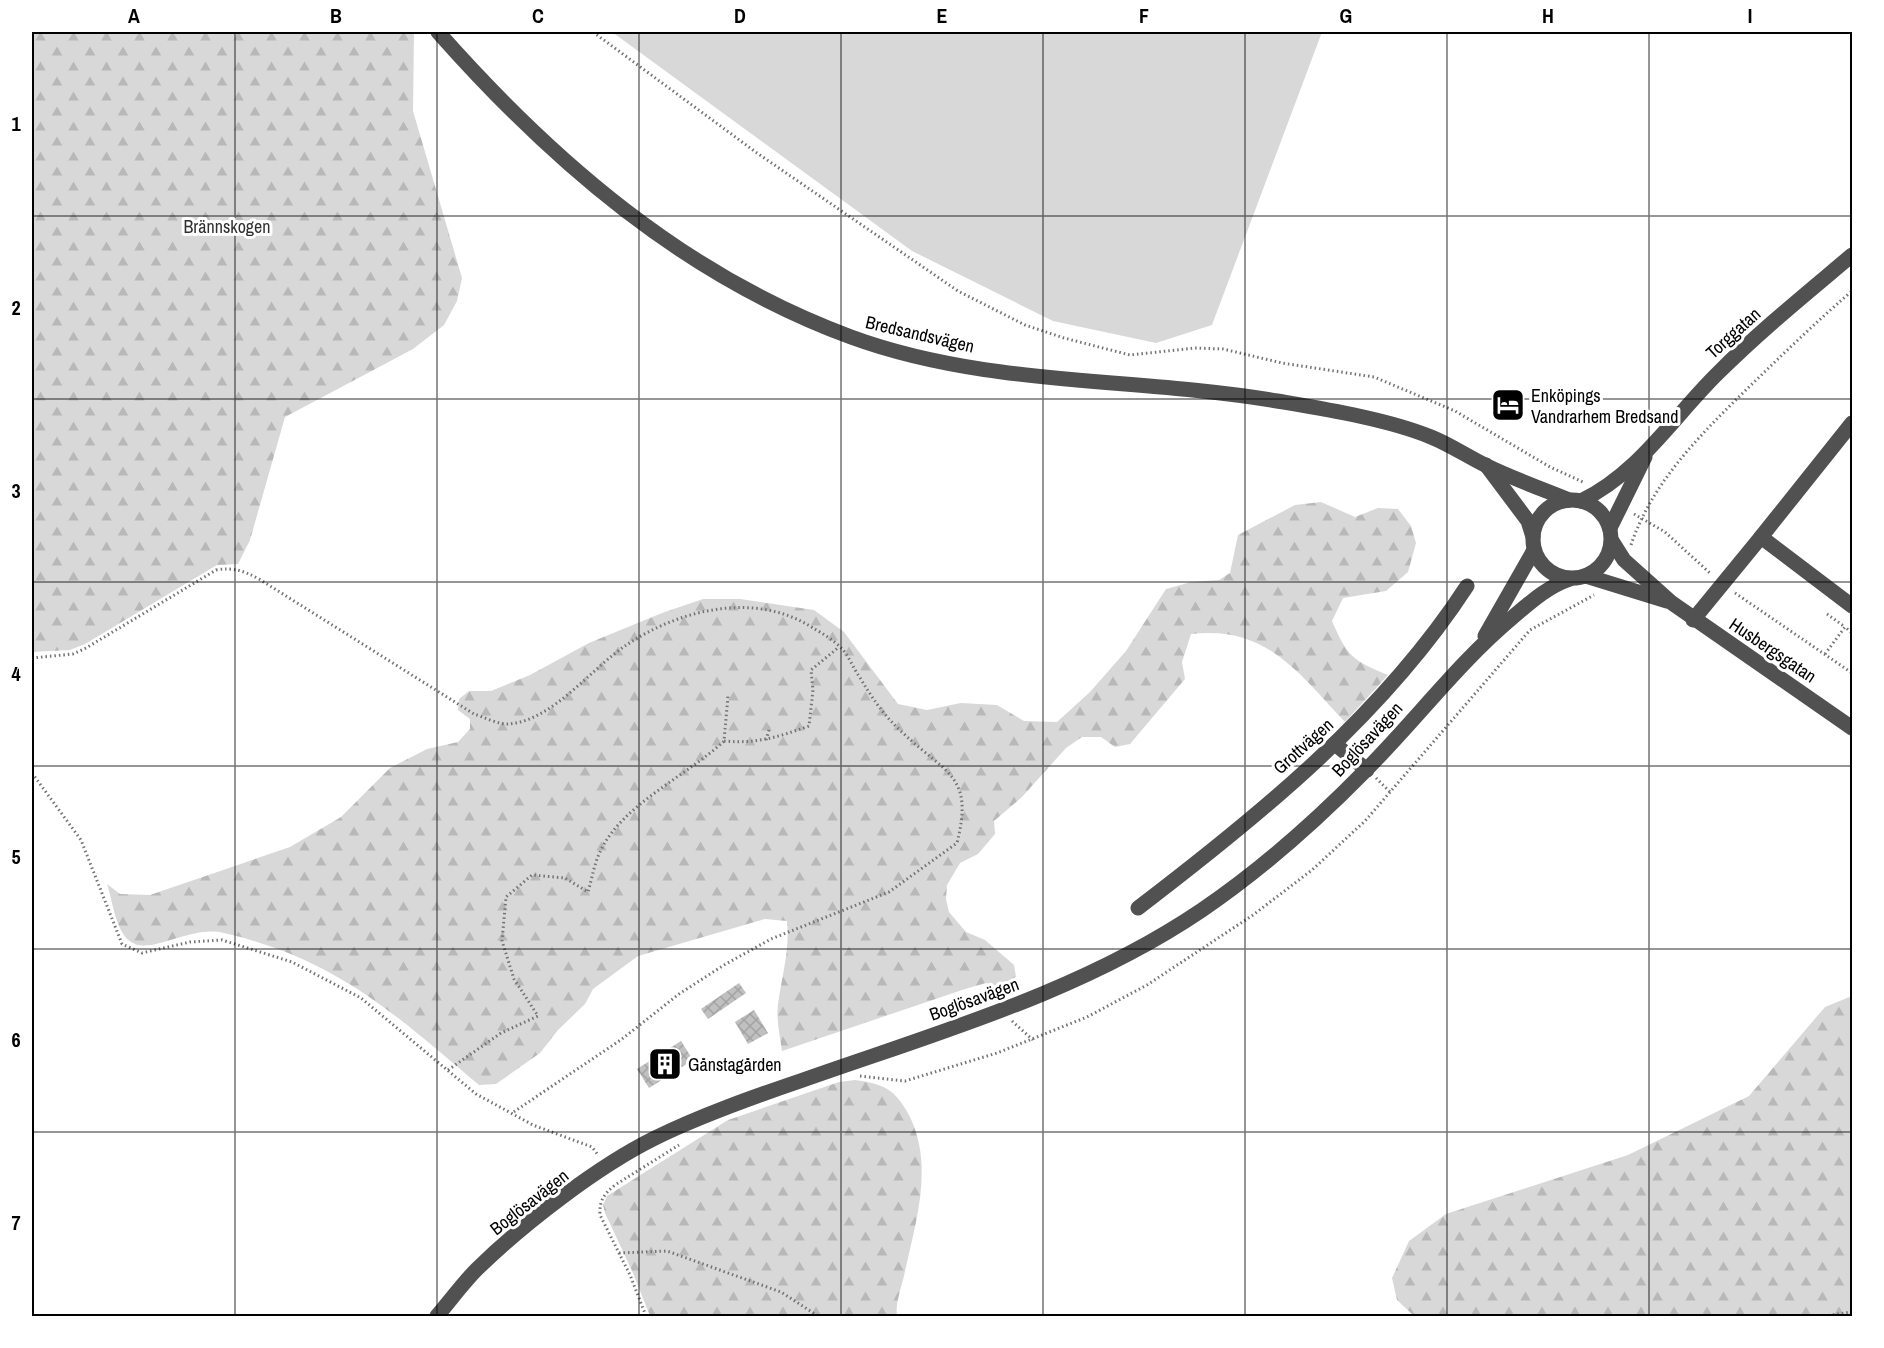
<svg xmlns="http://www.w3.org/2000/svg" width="1884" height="1348" font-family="'Archivo Narrow',sans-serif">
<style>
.grass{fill:#d8d8d8}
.forest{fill:url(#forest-firs)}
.building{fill:url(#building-cross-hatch)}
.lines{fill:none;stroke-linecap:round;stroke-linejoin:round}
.path{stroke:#737373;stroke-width:3;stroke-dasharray:1.5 3;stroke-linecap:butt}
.minor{stroke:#515151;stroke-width:15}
.grid{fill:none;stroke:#000;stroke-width:1.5;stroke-opacity:0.55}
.labels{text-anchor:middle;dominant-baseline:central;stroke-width:6;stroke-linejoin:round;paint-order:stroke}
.park-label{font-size:18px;fill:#2f2f2f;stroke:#fff}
.street-label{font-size:18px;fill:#000;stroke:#fff}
.poi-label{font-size:18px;fill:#000;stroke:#fff;text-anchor:start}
.neatline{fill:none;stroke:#000;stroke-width:2}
.grid-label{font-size:20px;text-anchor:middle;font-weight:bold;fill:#000}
</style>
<defs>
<pattern id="forest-firs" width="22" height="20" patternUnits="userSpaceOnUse" patternTransform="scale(1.5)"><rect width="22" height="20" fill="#d8d8d8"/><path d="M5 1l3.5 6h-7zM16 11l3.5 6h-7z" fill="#b8b8b8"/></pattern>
<pattern id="building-cross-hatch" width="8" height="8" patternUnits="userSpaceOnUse" patternTransform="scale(1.5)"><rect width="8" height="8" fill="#c0c0c0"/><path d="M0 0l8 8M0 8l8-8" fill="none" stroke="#a3a3a3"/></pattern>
</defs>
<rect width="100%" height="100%" fill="#fff"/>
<path class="grass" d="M612,32h710l-110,293 -56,18 -103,-22 -141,-70z"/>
<g class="forest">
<path d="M32,32h382l-1,79 49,167 -5,23 -13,24 -31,24 -128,68 -35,123 -12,24 -21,1 -132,79 -15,6 -38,2z"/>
<path d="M1321,502l34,15 23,-9 20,1 13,17 5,17 -8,29 -22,19 -43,7 -11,23c15,35 21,40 56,54l-43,47c-47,-50 -79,-97 -154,-88l-9,28 3,17 -55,65 -15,3 -14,-10h-19l-16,11 -44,49 -28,24 1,13 -17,20 -18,9 -13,22 -1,14 3,13 17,20 19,8 29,25 2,12 -15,10 -15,-4 -21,6 -183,62c-2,-16 -6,-31 -4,-47 4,-29 12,-54 9,-83l-22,-2 -127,37 -45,33 -8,15 -27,26 -18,23 -44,31 -17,1c-84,-71 -143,-126 -255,-152 -31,-8 -68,19 -89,11 -19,-7 -22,-42 -28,-60l13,10 30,1 140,-48 51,-30 49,-49 37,-19 31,-7 12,-13v-10l-12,-9 1,-11 10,-8h22l39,-16 59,-32 73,-30 41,-14h37l74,11 30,22 54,72 29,6 34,-7 36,2 27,16 33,1 33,-30 36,-41 40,-62 25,-7 28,-2 11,-7 8,-38 57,-30z"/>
<path d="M1852,996v320h-438l-17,-16 -5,-22 17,-37 37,-27 182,-59 121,-59 76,-89z"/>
<path d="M855,1080c29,4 40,9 54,35 26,52 6,108 -5,161 -3,12 -9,29 -7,40h-247l-17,-43 -28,-60 -2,-8 4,-9 121,-76 111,-38z"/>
</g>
<g class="building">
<path d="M739,983l7,10 -38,26 -7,-10z"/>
<path d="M754,1010l14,23 -20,11 -13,-22z"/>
<path d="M681,1041l12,19 -44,28 -12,-19z"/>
</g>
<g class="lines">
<g class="path">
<path d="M593,32l164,121 201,138 67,34 39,13 66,17 65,-7 28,1 59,14 92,14 81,34 95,56 33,15"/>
<path d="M1634,514l31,18 46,42"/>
<path d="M1631,545c21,-63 70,-111 117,-157 34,-33 68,-66 104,-97"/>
<path d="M1735,593l117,80"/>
<path d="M1827,614l18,13"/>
<path d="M1825,654l20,-27 7,6"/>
<path d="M32,658l41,-4 13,-6 130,-78c18,-3 28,1 43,9l215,135c10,3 25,11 35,10 45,-4 83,-57 119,-80 53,-35 128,-53 185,-16 9,5 22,13 29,21 7,7 11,19 17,27 13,22 25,40 44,57 44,42 71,42 54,110l-68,49 -118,47 -47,26 -45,29 -57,45 -110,74"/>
<path d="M766,740l4,-13"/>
<path d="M724,741c33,3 54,-4 85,-15l4,-36 -2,-20 28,-23"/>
<path d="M32,773l49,67 41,104 20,9 48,-11 32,-2 70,22 69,36 115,96 57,31 59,22 6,8"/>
<path d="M1376,778l14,14"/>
<path d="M1012,1021l21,19"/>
<path d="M448,1070l53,-37 37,-17 -24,-37 -12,-38 4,-44 26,-22 33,3 23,14c4,-13 6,-28 12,-40 21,-47 87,-76 124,-111l4,-45"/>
<path d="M860,1076l45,5 92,-28 90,-36 60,-32 106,-70 59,-45 53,-49 165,-191 64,-35"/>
<path d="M619,1253l48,-2 114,41 37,24"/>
<path d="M646,1316l-16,-41 -30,-60c-1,-14 4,-21 15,-30l64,-40"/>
<path d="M1824,1316l28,-4"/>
</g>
<g class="minor">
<path d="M438,32c115,130 247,244 413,305 136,50 285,40 426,64 47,8 110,18 154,36 20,8 37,20 56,29 27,13 55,23 82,34"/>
<path d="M1486,465l42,56 5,16"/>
<circle cx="1572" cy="539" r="39"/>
<path d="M1581,501c58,-28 93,-85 137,-128 42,-42 89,-80 134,-118"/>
<path d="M1610,528l35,-71"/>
<path d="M1761,537l91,-114"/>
<path d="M1612,541l12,19 48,43 180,125"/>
<path d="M1586,576l81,25"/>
<path d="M1693,620l68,-83 91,69"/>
<path d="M1485,636l49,-86"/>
<path d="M1336,745l31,25"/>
<path d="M1138,908c122,-93 245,-193 329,-322"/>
<path d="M437,1316c13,-15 26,-33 40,-47 46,-45 121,-103 178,-131 47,-23 98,-41 148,-58 136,-48 278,-88 399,-170 60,-41 113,-88 163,-139 51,-51 93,-108 148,-154 19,-16 34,-30 57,-38"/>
</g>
</g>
<path class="grid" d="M235,32v1284M437,32v1284M639,32v1284M841,32v1284M1043,32v1284M1245,32v1284M1447,32v1284M1649,32v1284M32,216h1820M32,399h1820M32,582h1820M32,766h1820M32,949h1820M32,1132h1820"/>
<defs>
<symbol id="hotel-square" viewBox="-11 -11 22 22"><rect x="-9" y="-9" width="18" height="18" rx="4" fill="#000" stroke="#fff"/><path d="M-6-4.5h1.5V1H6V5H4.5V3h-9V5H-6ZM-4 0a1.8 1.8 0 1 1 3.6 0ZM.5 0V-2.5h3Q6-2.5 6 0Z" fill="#fff"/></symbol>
<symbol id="building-square" viewBox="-11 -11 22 22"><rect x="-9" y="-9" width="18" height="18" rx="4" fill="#000" stroke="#fff"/><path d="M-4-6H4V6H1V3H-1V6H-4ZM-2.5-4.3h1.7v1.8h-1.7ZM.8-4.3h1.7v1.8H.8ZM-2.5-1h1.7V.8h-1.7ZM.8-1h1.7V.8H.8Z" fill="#fff"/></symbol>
</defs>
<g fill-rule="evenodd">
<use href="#hotel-square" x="1489" y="386" width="38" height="38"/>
<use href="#building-square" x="646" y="1045" width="38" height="38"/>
</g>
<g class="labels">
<g class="park-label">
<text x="227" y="226">Brännskogen</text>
</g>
<g class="street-label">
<text transform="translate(1733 333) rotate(-42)">Torggatan</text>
<text transform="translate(920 334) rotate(13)">Bredsandsvägen</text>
<text transform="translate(1773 650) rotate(34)">Husbergsgatan</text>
<text transform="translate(1367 739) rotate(-47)">Boglösavägen</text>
<text transform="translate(1303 746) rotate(-42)">Grottvägen</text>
<text transform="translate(974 999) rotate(-20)">Boglösavägen</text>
<text transform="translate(529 1202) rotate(-38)">Boglösavägen</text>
</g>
<g class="poi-label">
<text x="1531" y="395">Enköpings<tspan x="1531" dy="21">Vandrarhem Bredsand</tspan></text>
<text x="688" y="1064">Gånstagården</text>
</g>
</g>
<rect width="1884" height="1348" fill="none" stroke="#ffffff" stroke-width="66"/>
<rect x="33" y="33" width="1818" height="1282" class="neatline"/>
<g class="grid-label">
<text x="134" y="23">A</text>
<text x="336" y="23">B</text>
<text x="538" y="23">C</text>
<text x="740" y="23">D</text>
<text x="942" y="23">E</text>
<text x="1144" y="23">F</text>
<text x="1346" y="23">G</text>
<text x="1548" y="23">H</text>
<text x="1750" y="23">I</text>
<text x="16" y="131">1</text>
<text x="16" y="315">2</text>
<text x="16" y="498">3</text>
<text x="16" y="681">4</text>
<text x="16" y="864">5</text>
<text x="16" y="1047">6</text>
<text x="16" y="1230">7</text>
</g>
</svg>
